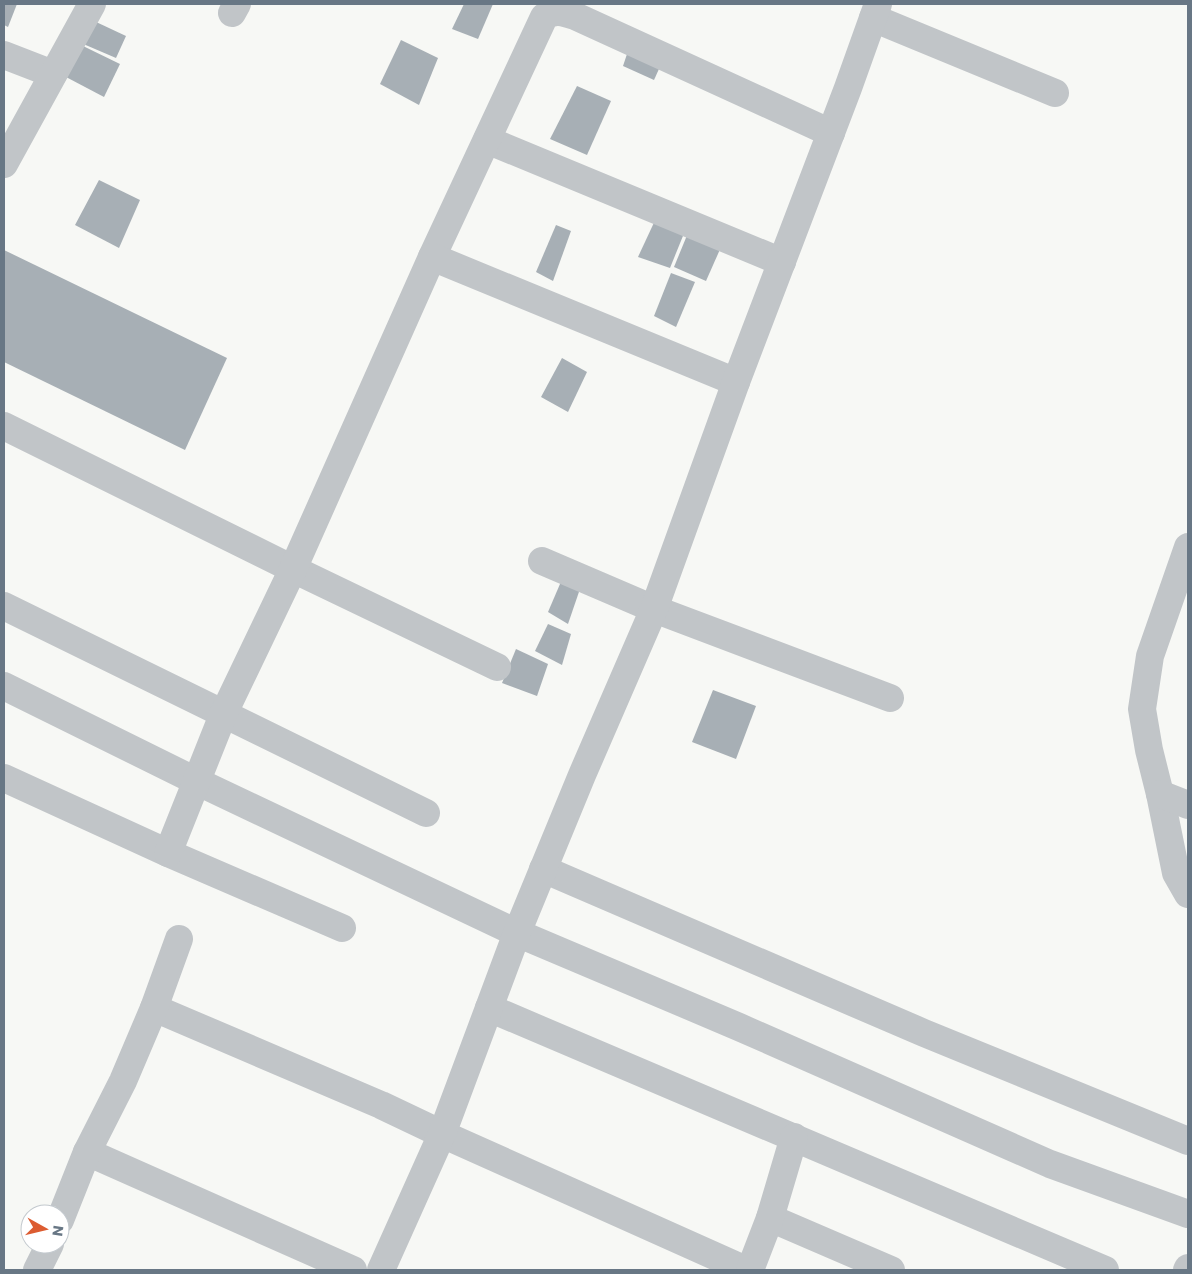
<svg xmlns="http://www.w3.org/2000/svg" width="1192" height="1274" font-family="Poppins,sans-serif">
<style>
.building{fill:#a7afb5}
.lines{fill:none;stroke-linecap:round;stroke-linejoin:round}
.minor{stroke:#c1c5c8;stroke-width:28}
</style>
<rect width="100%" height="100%" fill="#f7f8f5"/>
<g class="building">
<path d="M4,4h13l-9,23 -4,-2z"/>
<path d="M464,4h29l-15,35 -26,-10z"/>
<path d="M94,21l32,15 -10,22 -35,-15z"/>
<path d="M401,40l37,18 -19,47 -39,-21z"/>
<path d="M630,45l33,15 -9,20 -31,-14z"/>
<path d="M83,46l37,18 -16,33 -38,-20z"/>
<path d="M577,86l34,15 -24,54 -37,-16z"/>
<path d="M99,180l41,20 -21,48 -44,-23z"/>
<path d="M658,214l29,12 -17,42 -32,-11z"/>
<path d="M556,225l15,6 -18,50 -17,-9z"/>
<path d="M690,228l35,10 -19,43 -32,-14z"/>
<path d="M4,250l223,108 -42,92 -181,-88z"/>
<path d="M671,273l24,9 -19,45 -22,-11z"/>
<path d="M562,358l25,14 -19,40 -27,-15z"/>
<path d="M563,577l19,6 -14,41 -20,-12z"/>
<path d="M548,624l23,10 -9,31 -27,-14z"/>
<path d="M516,649l32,15 -11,32 -35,-13z"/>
<path d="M713,690l43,16 -20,53 -44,-17z"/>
</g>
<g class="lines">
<g class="minor">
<path d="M232,13l5,-9"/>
<path d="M873,18l182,75"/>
<path d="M4,55l49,19"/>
<path d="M487,140l295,122"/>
<path d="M4,164l88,-160"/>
<path d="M432,257l112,-240c10,-8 19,-5 31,-1l256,117"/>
<path d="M4,426l289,143 204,98"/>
<path d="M1188,547l-38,109 -8,53 7,41 11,44 16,79 12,21"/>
<path d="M542,561l112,48 236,89"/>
<path d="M4,606l422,207"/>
<path d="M4,686l192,95 321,152 222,94 311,137 138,50"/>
<path d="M4,778l164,75 174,75"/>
<path d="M1160,794l28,11"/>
<path d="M168,853l55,-138 70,-146 139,-312 304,125"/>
<path d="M543,869l381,164 264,108"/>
<path d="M154,1008l227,97 61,29 304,136"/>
<path d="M489,1008l616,262"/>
<path d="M87,1152l266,118"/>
<path d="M770,1218l121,52"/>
<path d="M60,1220l27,-68 36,-71 31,-73 25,-69"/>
<path d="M37,1270l13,-26"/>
<path d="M381,1270l61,-136 75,-201 65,-158 72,-166 82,-227 112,-294 30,-84"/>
<path d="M750,1270l20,-52 24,-81"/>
<path d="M1187,1270l1,-2"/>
</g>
</g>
<rect width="1192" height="1274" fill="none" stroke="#687785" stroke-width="10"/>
<g transform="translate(45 1229) rotate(98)"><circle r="24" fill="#ffffff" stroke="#c3c9ce"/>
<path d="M0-4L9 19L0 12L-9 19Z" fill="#dc5c31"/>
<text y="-8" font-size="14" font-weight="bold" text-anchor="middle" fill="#687785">N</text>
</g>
</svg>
